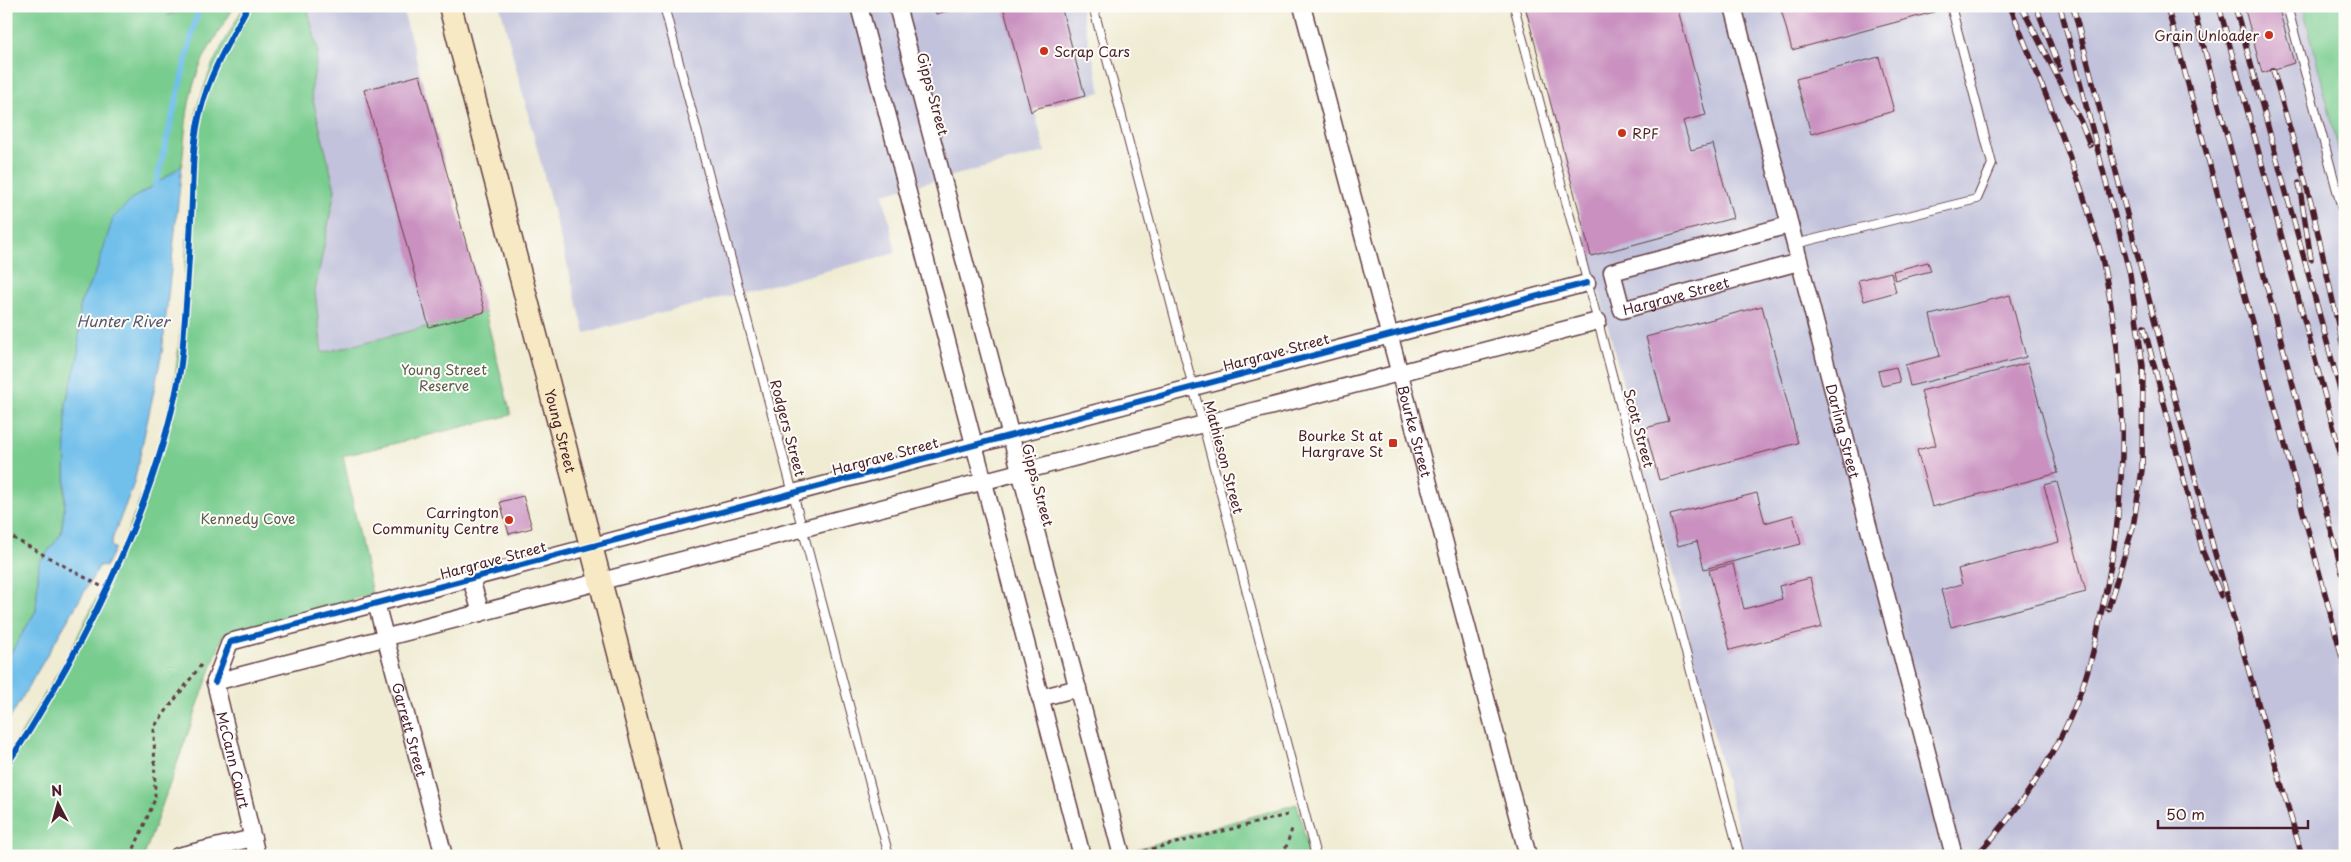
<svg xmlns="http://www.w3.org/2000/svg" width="2351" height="862" font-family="'Playpen Sans',sans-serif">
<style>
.industrial{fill:#c2c2dc}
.green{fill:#78cc8e;stroke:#61765c}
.water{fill:#71bfeb;stroke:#5e6f8b}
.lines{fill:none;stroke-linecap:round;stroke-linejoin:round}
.stream{stroke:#71bfeb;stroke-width:6}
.building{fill:#c990c0}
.service-casing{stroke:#633e44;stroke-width:10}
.minor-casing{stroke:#633e44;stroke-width:19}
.secondary-casing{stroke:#633e44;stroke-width:25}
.path{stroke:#633e44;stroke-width:3;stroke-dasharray:4 4;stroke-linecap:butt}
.service{stroke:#fff;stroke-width:8}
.minor{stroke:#fff;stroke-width:16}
.secondary{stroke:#f6e9c3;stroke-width:22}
.rail-casing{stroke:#4a1f2b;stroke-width:5.5}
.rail{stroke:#fdfcf7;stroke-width:4;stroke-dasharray:11;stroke-linecap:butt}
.cycleway-casing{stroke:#fdfcf7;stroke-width:9}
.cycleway{stroke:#0057b8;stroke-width:6}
.poi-dot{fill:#c8321e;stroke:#fdfcf7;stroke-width:2}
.labels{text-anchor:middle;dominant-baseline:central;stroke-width:4;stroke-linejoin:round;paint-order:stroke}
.poi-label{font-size:14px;fill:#4a1f2b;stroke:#fdfcf7;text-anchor:end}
.street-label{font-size:14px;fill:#4a1f2b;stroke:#fdfcf7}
.park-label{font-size:14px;fill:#5a5c4e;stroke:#fdfcf7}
.water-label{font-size:15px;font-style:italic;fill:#58576e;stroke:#fdfcf7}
</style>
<rect width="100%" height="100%" fill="#fdfcf7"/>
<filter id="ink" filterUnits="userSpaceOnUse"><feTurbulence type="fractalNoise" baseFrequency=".02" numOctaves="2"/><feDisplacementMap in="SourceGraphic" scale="10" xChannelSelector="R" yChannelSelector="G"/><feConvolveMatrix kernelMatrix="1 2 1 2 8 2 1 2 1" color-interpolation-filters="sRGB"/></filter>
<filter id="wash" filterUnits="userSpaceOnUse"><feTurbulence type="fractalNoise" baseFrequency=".0096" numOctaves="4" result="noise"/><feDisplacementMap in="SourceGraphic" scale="20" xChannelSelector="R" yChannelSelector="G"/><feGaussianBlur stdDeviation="1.12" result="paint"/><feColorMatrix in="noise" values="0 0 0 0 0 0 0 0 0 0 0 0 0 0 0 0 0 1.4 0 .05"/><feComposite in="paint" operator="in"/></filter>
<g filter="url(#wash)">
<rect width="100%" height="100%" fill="#f0ecd4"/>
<g class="industrial">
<path d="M307,6h95l83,306 -163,41 -7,-62 20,-101 -24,-98 7,-41z"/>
<path d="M500,6h580l21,86 -67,17 11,43 -162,42 13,59 -311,80z"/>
<path d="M1525,6h820v850h-600z"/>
</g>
<g class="green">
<path d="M6,6h178l-17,10 31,-10h37c-14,23 -31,46 -39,71 -10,28 -11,59 -14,88l-27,20 -22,13 -53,106 -2,53 -12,46 -1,100 -4,31 -22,29 -3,48 -30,50z"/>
<path d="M244,6h63l11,45 -7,41 24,98 -20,101 7,62 163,-41 26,103 -168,41 29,138 -149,41 -79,221h-138v-97l64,-107 53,-108 29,-75 21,-74 9,-75 10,-170 5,-43 16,-44z"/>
<path d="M2303,6h42v169z"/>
<path d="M1297,804l13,52h-175l-2,-6z"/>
</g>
<path class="water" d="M182,165l-20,188 -28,130 -21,54 -2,10 4,1 -10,19 -5,-2 -94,160v-64l30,-50 3,-48 22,-29 4,-31 1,-100 12,-46 2,-53 17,-35 16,-51 20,-20 22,-13z"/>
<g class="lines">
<path class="stream" d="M154,192l45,-186"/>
</g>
<g id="blocks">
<g class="building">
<path d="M934,6h28v1l-26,7z"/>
<path d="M1003,6h58l24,90 -51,13 -3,3z"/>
<path d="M1525,6h152l29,109 -23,6 8,29 22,-6 20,74 -142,38z"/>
<path d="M1793,6h139l2,6 -142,38 -11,-41z"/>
<path d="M2244,6h34l16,57 -32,10z"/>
<path d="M1879,57l15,54 -83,23 -15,-55z"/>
<path d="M420,75l65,237 -56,15 -65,-237z"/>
<path d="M1928,262l3,9 -36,9 -2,-9z"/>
<path d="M1891,272l5,20 -32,9 -6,-21z"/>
<path d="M2010,295l16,62 -116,29 -5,-21 35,-9 -10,-41z"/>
<path d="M1762,306l36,137 -139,37 -14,-52 24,-6 -23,-85z"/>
<path d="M2028,363l30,110 -126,34 -15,-57 19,-5 -15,-54z"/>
<path d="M1896,367l4,15 -18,4 -4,-15z"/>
<path d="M2057,482l29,110 -135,35 -10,-37 21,-6 -4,-15 101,-27 -15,-57z"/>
<path d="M1757,493l8,30 28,-8 8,29 -97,25 -7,-28 -19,5 -8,-31z"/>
<path d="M523,496l9,32 -23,6 -9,-32z"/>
<path d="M1733,564l11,45 38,-10 -3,-13 31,-8 12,49 -92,23 -21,-80z"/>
</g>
</g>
</g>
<g filter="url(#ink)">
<use href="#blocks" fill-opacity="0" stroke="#633e44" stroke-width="1"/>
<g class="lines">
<defs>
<g id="service">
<path d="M664,6l225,850"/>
<path d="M1093,6l223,850"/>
<path d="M1514,6l226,850"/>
<path d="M2287,6l58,214"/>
<path d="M1795,244l182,-45 15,-35 -41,-158"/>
</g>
<g id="minor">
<path d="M859,6l223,850"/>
<path d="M897,6l225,850"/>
<path id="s1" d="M1302,6l226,850"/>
<path id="s2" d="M1733,6l221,850"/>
<path id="s3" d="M1789,225l-177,47 10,38 177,-48"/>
<path d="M471,579l10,34"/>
<path id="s4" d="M376,603l68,253"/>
<path d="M215,682l15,-40 1357,-359"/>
<path d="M215,682l1383,-361"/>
<path id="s5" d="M215,682l42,174"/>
<path d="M1040,698l38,-10"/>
<path d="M178,856l75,-18"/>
</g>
<g id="secondary">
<path id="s6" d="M450,6l222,850"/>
</g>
</defs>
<use href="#service" class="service-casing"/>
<use href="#minor" class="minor-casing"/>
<use href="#secondary" class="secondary-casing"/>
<g class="path">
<path d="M6,534l100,55"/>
<path d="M1144,851l147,-37"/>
<path d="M131,856l24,-57 -1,-72 47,-62"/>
<path d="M1283,856l10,-30"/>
</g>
<use href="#service" class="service"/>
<use href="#minor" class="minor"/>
<use href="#secondary" class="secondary"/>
<defs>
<g id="rail">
<path d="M2021,6l60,116 9,23"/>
<path d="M2036,6l24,63"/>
<path d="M2060,6l70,268 13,92 -1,104 -9,57 -25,82"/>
<path d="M2073,6l141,544 88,306"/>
<path d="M2167,6l178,662"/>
<path d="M2193,6l152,577"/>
<path d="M2219,6l126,464"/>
<path d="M2235,6l110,402"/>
<path d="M2273,70l38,132 34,154"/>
<path d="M2299,183l12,76"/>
<path d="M2144,327l59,225 18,44"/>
<path d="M1976,856c50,-52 93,-120 113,-190 6,-18 9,-38 13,-57 28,-121 26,-230 0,-351 -4,-16 -10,-32 -14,-48 -22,-69 -51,-136 -78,-204"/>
</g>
</defs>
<use href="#rail" class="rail-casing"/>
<use href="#rail" class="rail"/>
<defs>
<g id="cycleway">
<path d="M215,682l15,-40 1357,-359"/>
<path d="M6,766c8,-13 17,-25 25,-38 65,-107 125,-228 148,-351 3,-16 4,-32 5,-48 4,-44 6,-87 8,-131 1,-29 1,-60 9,-89 9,-37 29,-69 47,-103"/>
</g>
</defs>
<use href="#cycleway" class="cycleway-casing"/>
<use href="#cycleway" class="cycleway"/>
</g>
</g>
<g class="poi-dot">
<circle cx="2269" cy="35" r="5"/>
<circle cx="1044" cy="51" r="5"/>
<circle cx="1622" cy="133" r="5"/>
<rect x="1388" y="438" width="10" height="10" rx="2.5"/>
<circle cx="509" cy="520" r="5"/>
</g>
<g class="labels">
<g class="poi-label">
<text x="2259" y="35">Grain Unloader</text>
<text x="1054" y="51" text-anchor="start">Scrap Cars</text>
<text x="1632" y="133" text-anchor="start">RPF</text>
<text x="1383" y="435">Bourke St at<tspan x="1383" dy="16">Hargrave St</tspan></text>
<text x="499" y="512">Carrington<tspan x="499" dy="16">Community Centre</tspan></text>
</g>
<g class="street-label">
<text transform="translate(933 94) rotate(75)">Gipps Street</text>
<text stroke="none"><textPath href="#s3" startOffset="278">Hargrave Street</textPath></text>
<text transform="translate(1276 352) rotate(-15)">Hargrave Street</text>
<text transform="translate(788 428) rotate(75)">Rodgers Street</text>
<text transform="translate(1639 428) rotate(75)">Scott Street</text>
<text stroke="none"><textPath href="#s6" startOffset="439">Young Street</textPath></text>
<text stroke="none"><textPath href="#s1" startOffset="440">Bourke Street</textPath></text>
<text stroke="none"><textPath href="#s2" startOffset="439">Darling Street</textPath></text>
<text transform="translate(885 456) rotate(-15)">Hargrave Street</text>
<text transform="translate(1224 457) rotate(75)">Mathieson Street</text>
<text transform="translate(1038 485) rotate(75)">Gipps Street</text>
<text transform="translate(493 560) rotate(-15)">Hargrave Street</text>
<text stroke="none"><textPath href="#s4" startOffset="131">Garrett Street</textPath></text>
<text stroke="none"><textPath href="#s5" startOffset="80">McCann Court</textPath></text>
</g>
<g class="park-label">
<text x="444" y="369">Young Street<tspan x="444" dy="16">Reserve</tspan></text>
<text x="248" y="518">Kennedy Cove</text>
</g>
<g class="water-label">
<text x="123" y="320">Hunter River</text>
</g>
</g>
<rect width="2351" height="862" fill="none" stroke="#fdfcf7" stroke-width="25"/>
<g transform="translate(58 804) rotate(354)" stroke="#fdfcf7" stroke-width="4" paint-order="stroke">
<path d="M0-4L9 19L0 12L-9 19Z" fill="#4a1f2b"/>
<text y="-8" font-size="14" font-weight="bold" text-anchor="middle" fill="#4a1f2b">N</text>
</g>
<path d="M2158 820v8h150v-8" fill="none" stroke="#4a1f2b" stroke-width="2.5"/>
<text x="2166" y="820" font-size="15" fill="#4a1f2b" stroke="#fdfcf7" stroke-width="4" paint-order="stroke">50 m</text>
</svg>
